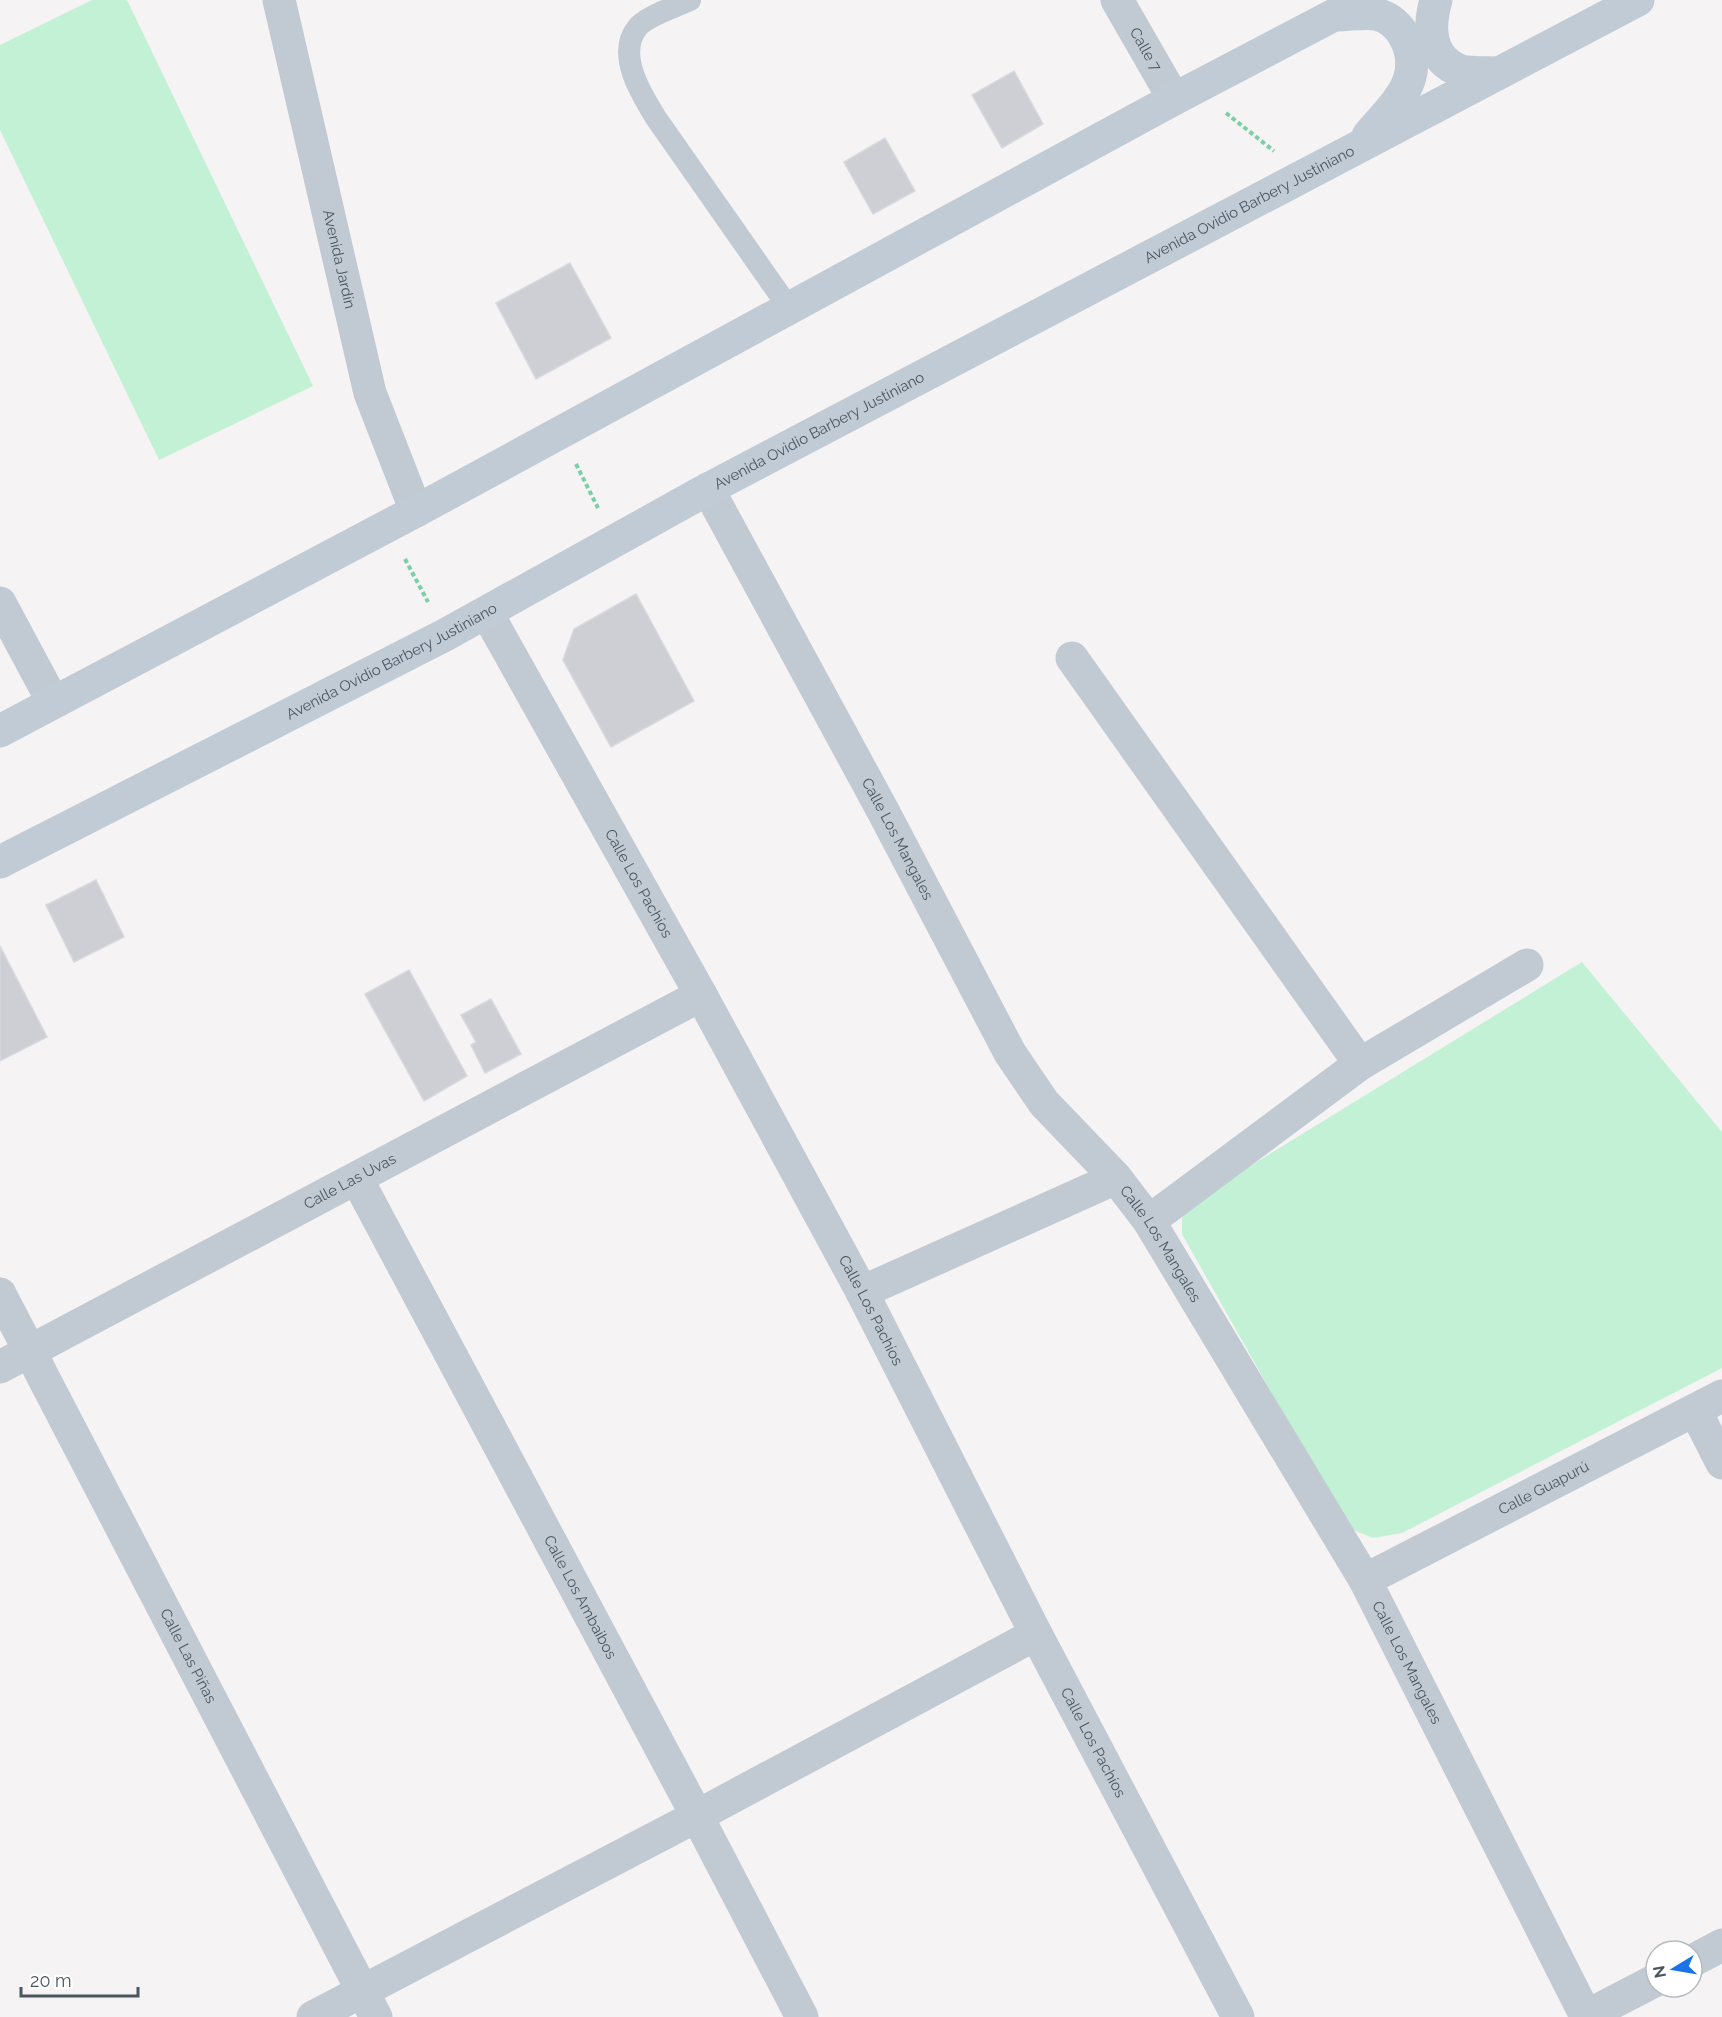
<svg xmlns="http://www.w3.org/2000/svg" width="1722" height="2017" font-family="Raleway,sans-serif">
<style>
.green{fill:#c3f1d5}
.building{fill:#cdcfd5;stroke:#d7d9de;stroke-width:1.5}
.lines{fill:none;stroke-linecap:round;stroke-linejoin:round}
.path{stroke:#7ad0a6;stroke-width:4;stroke-dasharray:4.5 3;stroke-linecap:butt}
.service{stroke:#c1cad2;stroke-width:22}
.minor{stroke:#c1cad2;stroke-width:33}
.tertiary{stroke:#c1cad2;stroke-width:33}
.secondary{stroke:#c1cbd6;stroke-width:33}
.labels{text-anchor:middle;dominant-baseline:central;stroke-width:4.5;stroke-linejoin:round;paint-order:stroke}
.street-label{font-size:15px;fill:#4a5661;stroke:#fff}
</style>
<rect width="100%" height="100%" fill="#f5f3f3"/>
<g class="green">
<path d="M92,0h35l186,386 -154,74 -159,-330v-85z"/>
<path d="M1582,962l140,170v236l-320,165 -29,5 -25,-10 -166,-294v-15l6,-15z"/>
</g>
<g class="building">
<path d="M1014,71l29,53 -41,24 -30,-53z"/>
<path d="M885,138l30,53 -42,23 -29,-52z"/>
<path d="M570,263l41,75 -75,41 -40,-76z"/>
<path d="M636,594l58,107 -83,46 -48,-87 11,-31z"/>
<path d="M96,880l28,57 -50,25 -28,-57z"/>
<path d="M0,946l47,91 -47,24z"/>
<path d="M409,970l58,106 -43,25 -59,-107z"/>
<path d="M491,999l30,55 -36,19 -14,-28 5,-3 -15,-27z"/>
</g>
<g class="lines">
<g class="path">
<path d="M1226,113l48,38"/>
<path d="M576,464l22,44"/>
<path d="M405,559l23,43"/>
</g>
<path class="service" d="M690,0c-14,7 -44,16 -53,28 -21,27 5,67 19,90l133,190"/>
<g class="minor">
<path id="s1" d="M1117,0l57,99"/>
<path id="s2" d="M708,489l175,322 127,242 34,50 72,75 33,43 216,359 221,436"/>
<path d="M0,603l53,99"/>
<path d="M1072,658l288,406"/>
<path id="s3" d="M357,1179l340,637 105,201"/>
<path d="M1149,1221l211,-157 167,-99"/>
<path d="M862,1292l254,-114"/>
<path id="s4" d="M0,1294l376,723"/>
<path id="s5" d="M0,1367l701,-372"/>
<path d="M1695,1410l27,53"/>
<path id="s6" d="M1365,1580l357,-184"/>
<path d="M1692,1961l30,-16"/>
<path d="M313,2017l384,-201 339,-182"/>
<path d="M1585,2017l71,-37"/>
</g>
<g class="tertiary">
<path id="s7" d="M279,0l91,393 46,118"/>
<path id="s8" d="M487,613l214,382 161,297 174,342 202,383"/>
</g>
<g class="secondary">
<path d="M1436,0c-8,28 -7,60 25,71 11,3 26,1 38,2"/>
<path d="M1337,15c12,0 26,-3 38,-1 28,5 43,40 34,66 -6,19 -28,40 -41,56"/>
<path d="M0,731l416,-220 758,-412 160,-84 34,-15"/>
<path id="s9" d="M0,862l445,-227 263,-146 930,-489"/>
</g>
</g>
<g class="labels">
<g class="street-label">
<text stroke="none"><textPath href="#s1" startOffset="57">Calle 7</textPath></text>
<text stroke="none"><textPath href="#s9" startOffset="1412">Avenida Ovidio Barbery Justiniano</textPath></text>
<text stroke="none"><textPath href="#s7" startOffset="266">Avenida Jardín</textPath></text>
<text stroke="none"><textPath href="#s9" startOffset="926">Avenida Ovidio Barbery Justiniano</textPath></text>
<text stroke="none"><textPath href="#s9" startOffset="440">Avenida Ovidio Barbery Justiniano</textPath></text>
<text stroke="none"><textPath href="#s2" startOffset="398">Calle Los Mangales</textPath></text>
<text stroke="none"><textPath href="#s8" startOffset="310">Calle Los Pachíos</textPath></text>
<text stroke="none"><textPath href="#s5" startOffset="396">Calle Las Uvas</textPath></text>
<text stroke="none"><textPath href="#s2" startOffset="884">Calle Los Mangales</textPath></text>
<text stroke="none"><textPath href="#s8" startOffset="796">Calle Los Pachíos</textPath></text>
<text stroke="none"><textPath href="#s6" startOffset="201">Calle Guapurú</textPath></text>
<text stroke="none"><textPath href="#s3" startOffset="474">Calle Los Ambaibos</textPath></text>
<text stroke="none"><textPath href="#s4" startOffset="408">Calle Las Piñas</textPath></text>
<text stroke="none"><textPath href="#s2" startOffset="1370">Calle Los Mangales</textPath></text>
<text stroke="none"><textPath href="#s8" startOffset="1282">Calle Los Pachíos</textPath></text>
</g>
</g>
<g transform="translate(1674 1969) rotate(259)"><circle r="28" fill="#ffffff" stroke="#b7bbc0" stroke-width="1.5"/>
<path d="M0-4.5L10 22L0 15L-10 22Z" fill="#1a73e8"/>
<text y="-9" font-size="16" font-weight="bold" text-anchor="middle" fill="#4a5661">N</text>
</g>
<path d="M21 1987v9h117v-9" fill="none" stroke="#4a5661" stroke-width="3"/>
<text x="30" y="1987" font-size="18" fill="#4a5661" stroke="#ffffff" stroke-width="4.5" paint-order="stroke">20 m</text>
</svg>
